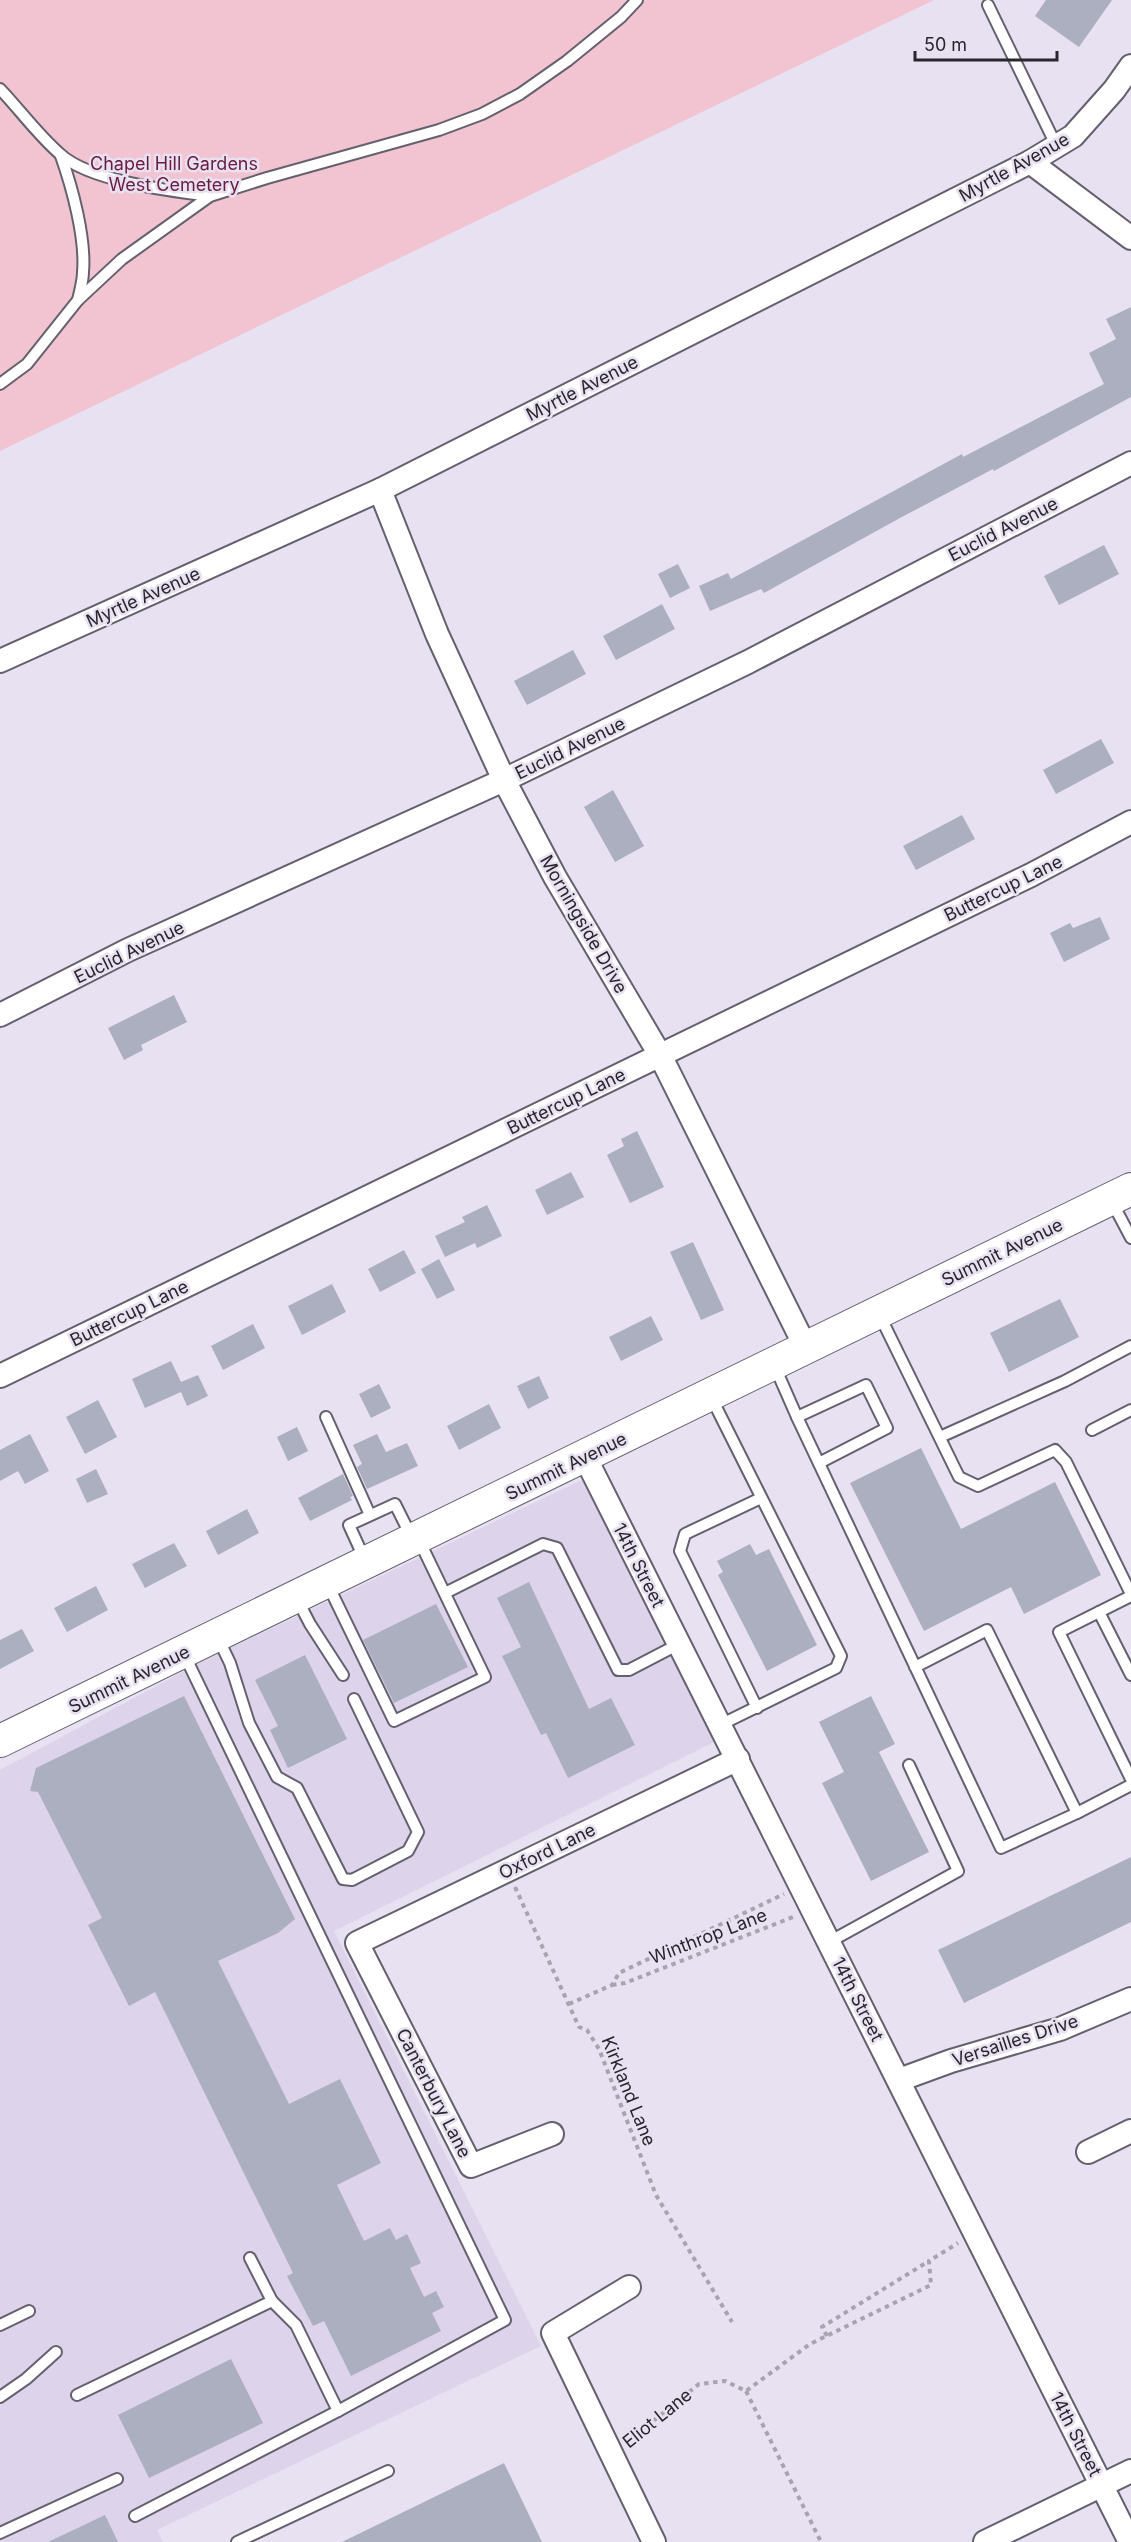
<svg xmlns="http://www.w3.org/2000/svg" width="1131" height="2542" font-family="Inter,sans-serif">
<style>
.built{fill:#ddd3eb}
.green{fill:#f2c3d1}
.building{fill:#acafc0}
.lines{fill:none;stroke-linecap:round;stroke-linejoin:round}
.lane-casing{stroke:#65606e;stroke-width:14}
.street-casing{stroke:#65606e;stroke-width:26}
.secondary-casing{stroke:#65606e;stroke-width:34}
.path{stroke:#a8a3af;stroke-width:4;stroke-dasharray:4.5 4.5;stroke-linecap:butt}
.lane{stroke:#fff;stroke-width:10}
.street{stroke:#fff;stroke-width:22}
.secondary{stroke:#fff;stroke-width:32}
.labels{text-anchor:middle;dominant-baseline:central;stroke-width:5;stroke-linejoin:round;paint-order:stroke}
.park-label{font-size:18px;fill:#6a1c3e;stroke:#e8e1f1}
.street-label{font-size:18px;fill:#28262c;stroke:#e8e1f1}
</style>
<rect width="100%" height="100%" fill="#e8e1f1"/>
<path class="built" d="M584,1479l134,261 -384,191 207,415 -384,184 6,12h-163v-772l201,-108z"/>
<path class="green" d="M0,0h934l-934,451z"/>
<g class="building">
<path d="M1046,0h66l-33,47 -44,-31z"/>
<path d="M1131,307v90l-137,74 -1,-2 -93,49 -136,75 -3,-4 -51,22 -11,-25 29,-13 3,6 231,-125 1,3 141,-73 -15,-31 27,-14 -10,-20z"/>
<path d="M1104,545l15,29 -60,31 -15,-29z"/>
<path d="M678,564l12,24 -20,10 -12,-24z"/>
<path d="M662,604l13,25 -59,31 -13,-24z"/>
<path d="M573,650l13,24 -59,31 -13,-24z"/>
<path d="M1101,739l13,24 -58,31 -13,-24z"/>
<path d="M613,790l31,56 -29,16 -31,-55z"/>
<path d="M962,815l13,24 -59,31 -13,-24z"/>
<path d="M1100,917l10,22 -46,23 -14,-29 20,-10 3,5z"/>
<path d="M174,995l13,27 -46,23 2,5 -19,10 -16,-32z"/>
<path d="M637,1131l27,56 -34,16 -23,-48 17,-9 -3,-7z"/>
<path d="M571,1172l13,25 -37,18 -12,-25z"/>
<path d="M487,1205l15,31 -25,12 -2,-5 -30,14 -10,-21 30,-14 -3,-5z"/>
<path d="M693,1242l31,68 -23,10 -31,-68z"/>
<path d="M404,1250l12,23 -36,19 -12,-23z"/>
<path d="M439,1259l16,31 -18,9 -16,-30z"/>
<path d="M332,1284l14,28 -44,23 -14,-29z"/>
<path d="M1060,1299l19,38 -70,35 -19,-39z"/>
<path d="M651,1316l12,24 -42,21 -12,-24z"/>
<path d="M253,1324l12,24 -42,22 -12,-24z"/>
<path d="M171,1361l10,21 17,-7 10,21 -21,10 -6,-14 -36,16 -13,-29z"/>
<path d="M539,1376l10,22 -21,11 -11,-23z"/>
<path d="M379,1384l12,24 -20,10 -12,-24z"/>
<path d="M98,1400l19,37 -32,17 -19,-37z"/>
<path d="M489,1404l12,24 -42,22 -12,-24z"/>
<path d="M297,1427l11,24 -20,10 -11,-24z"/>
<path d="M30,1434l19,37 -24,13 -7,-13 -18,10v-31z"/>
<path d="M377,1434l9,18 21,-9 11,23 -51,23 -10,-22 5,-3 -9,-19z"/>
<path d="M921,1448l40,81 94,-47 46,93 -77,39 -13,-27 -87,44 -74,-148z"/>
<path d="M96,1469l12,25 -21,9 -11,-24z"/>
<path d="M343,1474l10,22 -3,1 2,3 -42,21 -12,-23z"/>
<path d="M247,1509l12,24 -41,22 -12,-24z"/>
<path d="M174,1543l13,23 -42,22 -13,-24z"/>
<path d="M750,1544l6,11 13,-6 48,96 -50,26 -49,-96 5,-3 -6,-11z"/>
<path d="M529,1582l60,127 22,-11 24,47 -67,33 -22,-45 -5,2 -39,-79 19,-9 -24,-49z"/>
<path d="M96,1586l12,24 -41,22 -13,-24z"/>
<path d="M436,1604l32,63 -74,36 -31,-63z"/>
<path d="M22,1629l12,22 -34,18v-29z"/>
<path d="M305,1655l42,84 -59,29 -18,-38 8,-4 -23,-46z"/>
<path d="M184,1696l111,223 -17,14 -60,28 71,143 51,-25 41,84 -44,22 27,56 26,-13 6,12 11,-6 14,29 -11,5 14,29 12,-6 8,16 -12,6 9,18 -90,45 -27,-55 -11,5 -26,-50 6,-3 -138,-281 -26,14 -41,-81 14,-7 -64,-126 -8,-1 6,-23z"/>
<path d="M871,1696l24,48 -16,8 50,100 -58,29 -49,-98 22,-11 -25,-50z"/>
<path d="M1131,1857v65l-167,81 -26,-53z"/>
<path d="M231,2359l32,64 -114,55 -31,-63z"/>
<path d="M504,2463l38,79h-200z"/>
<path d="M105,2515l13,27h-70z"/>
</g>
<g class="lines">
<defs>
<g id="lane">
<path d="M988,5l68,140"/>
<path d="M0,89c20,21 38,46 60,65 29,27 111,37 150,42"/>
<path d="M61,156c11,31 25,82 22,116 0,9 -3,19 -5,28"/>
<path d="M0,384l27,-20 51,-64 44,-41 88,-63 57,-18 172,-48 43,-16 38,-20 47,-33 54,-44 16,-17"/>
<path d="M1112,1202l19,36"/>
<path d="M880,1316l79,161 19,9 77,-36 11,12 65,132"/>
<path d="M775,1367l22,50 204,431 76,-35 -90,-183 -72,37"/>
<path d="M711,1397l130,259 -5,12 -116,57"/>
<path d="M326,1417l44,98"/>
<path d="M797,1417l69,-32 21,43 -68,35"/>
<path d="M1092,1430l39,-20"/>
<path d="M940,1437l125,-56 66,-35"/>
<path d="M365,1560l-16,-35 46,-21 16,32"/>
<path d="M328,1585l66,136 91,-44 -67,-139"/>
<path d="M445,1593l98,-49 14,4 61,122h11l50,-26"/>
<path d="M1131,1596l-72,36 72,147"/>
<path d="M297,1599l13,25 33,51"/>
<path d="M1099,1612l32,63"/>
<path d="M218,1638l12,25 19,60 28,54 20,11 46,91 9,1 56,-29 10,-19 -64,-133"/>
<path d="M757,1708l-77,-157 5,-17 76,-36"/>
<path d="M1077,1813l54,-28"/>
<path d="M829,1942l129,-71 -49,-106"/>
<path d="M272,2301l24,24 42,86"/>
<path d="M0,2325l29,-14"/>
<path d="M77,2395l195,-94 -22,-43"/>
<path d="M0,2397l26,-18 30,-27"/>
<path d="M135,2516l203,-105 167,-91 -321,-666"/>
<path d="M0,2533l117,-54"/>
<path d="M237,2542l151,-71"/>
</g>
<g id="street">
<path d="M1030,162l101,76"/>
<path d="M380,490l57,144 67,146 51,97 105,178 146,293"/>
<path d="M0,661l380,-171 650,-328 43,-26 41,-46 17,-24"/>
<path d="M0,1015l128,-65 376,-170 244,-118 383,-199"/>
<path d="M0,1376l1031,-501 100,-53"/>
<path d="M585,1457l545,1085"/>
<path d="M899,2080l52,-19 109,-32 71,-30"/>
<path d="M552,2134l-81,32 -114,-223 381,-184"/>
<path d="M1088,2152l43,-21"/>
<path d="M629,2287l-76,46 101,209"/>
<path d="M985,2542l146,-71"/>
</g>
<path id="secondary" d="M0,1741l1131,-552"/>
</defs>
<use href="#lane" class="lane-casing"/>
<use href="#street" class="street-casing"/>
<use href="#secondary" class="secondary-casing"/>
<g class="path">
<path d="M515,1887l64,140 8,3 12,19 57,146 76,127"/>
<path d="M612,1985l13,-2 168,-66"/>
<path d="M569,2004l43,-19 7,-12 165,-79"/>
<path d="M827,2336l-5,-9 107,-66"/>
<path d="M746,2391l75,151"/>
<path d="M626,2443l73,-59 26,-3 21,10 64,-47 121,-59 -2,-24 29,-18"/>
</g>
<use href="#lane" class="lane"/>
<use href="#street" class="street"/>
<use href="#secondary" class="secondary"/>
</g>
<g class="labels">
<g class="park-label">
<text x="174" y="163">Chapel Hill Gardens<tspan x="174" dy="21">West Cemetery</tspan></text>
</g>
<g class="street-label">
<text transform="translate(1014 167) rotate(-29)">Myrtle Avenue</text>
<text transform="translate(582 388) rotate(-27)">Myrtle Avenue</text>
<text transform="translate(1003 529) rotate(-27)">Euclid Avenue</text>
<text transform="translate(143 597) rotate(-24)">Myrtle Avenue</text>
<text transform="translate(570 748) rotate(-26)">Euclid Avenue</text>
<text transform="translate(1003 888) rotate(-26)">Buttercup Lane</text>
<text transform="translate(584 924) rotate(60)">Morningside Drive</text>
<text transform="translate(129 952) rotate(-26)">Euclid Avenue</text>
<text transform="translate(566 1101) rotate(-26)">Buttercup Lane</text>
<text transform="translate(1002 1252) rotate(-26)">Summit Avenue</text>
<text transform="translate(129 1313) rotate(-26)">Buttercup Lane</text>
<text transform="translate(566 1466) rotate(-26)">Summit Avenue</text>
<text transform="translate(639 1565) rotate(63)">14th Street</text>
<text transform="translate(129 1679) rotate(-26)">Summit Avenue</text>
<text transform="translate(547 1851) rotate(-26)">Oxford Lane</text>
<text transform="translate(708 1936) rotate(-21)">Winthrop Lane</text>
<text transform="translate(858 1999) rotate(63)">14th Street</text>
<text transform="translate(1015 2040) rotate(-18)">Versailles Drive</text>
<text transform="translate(629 2091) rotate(68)">Kirkland Lane</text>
<text transform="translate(434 2093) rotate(63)">Canterbury Lane</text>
<text transform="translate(657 2418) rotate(-39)">Eliot Lane</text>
<text transform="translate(1076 2434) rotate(63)">14th Street</text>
</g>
</g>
<path d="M915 51v9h142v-9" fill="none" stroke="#28262c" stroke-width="3"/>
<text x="924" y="51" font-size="18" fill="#28262c" stroke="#e8e1f1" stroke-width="4.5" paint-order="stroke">50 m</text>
</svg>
